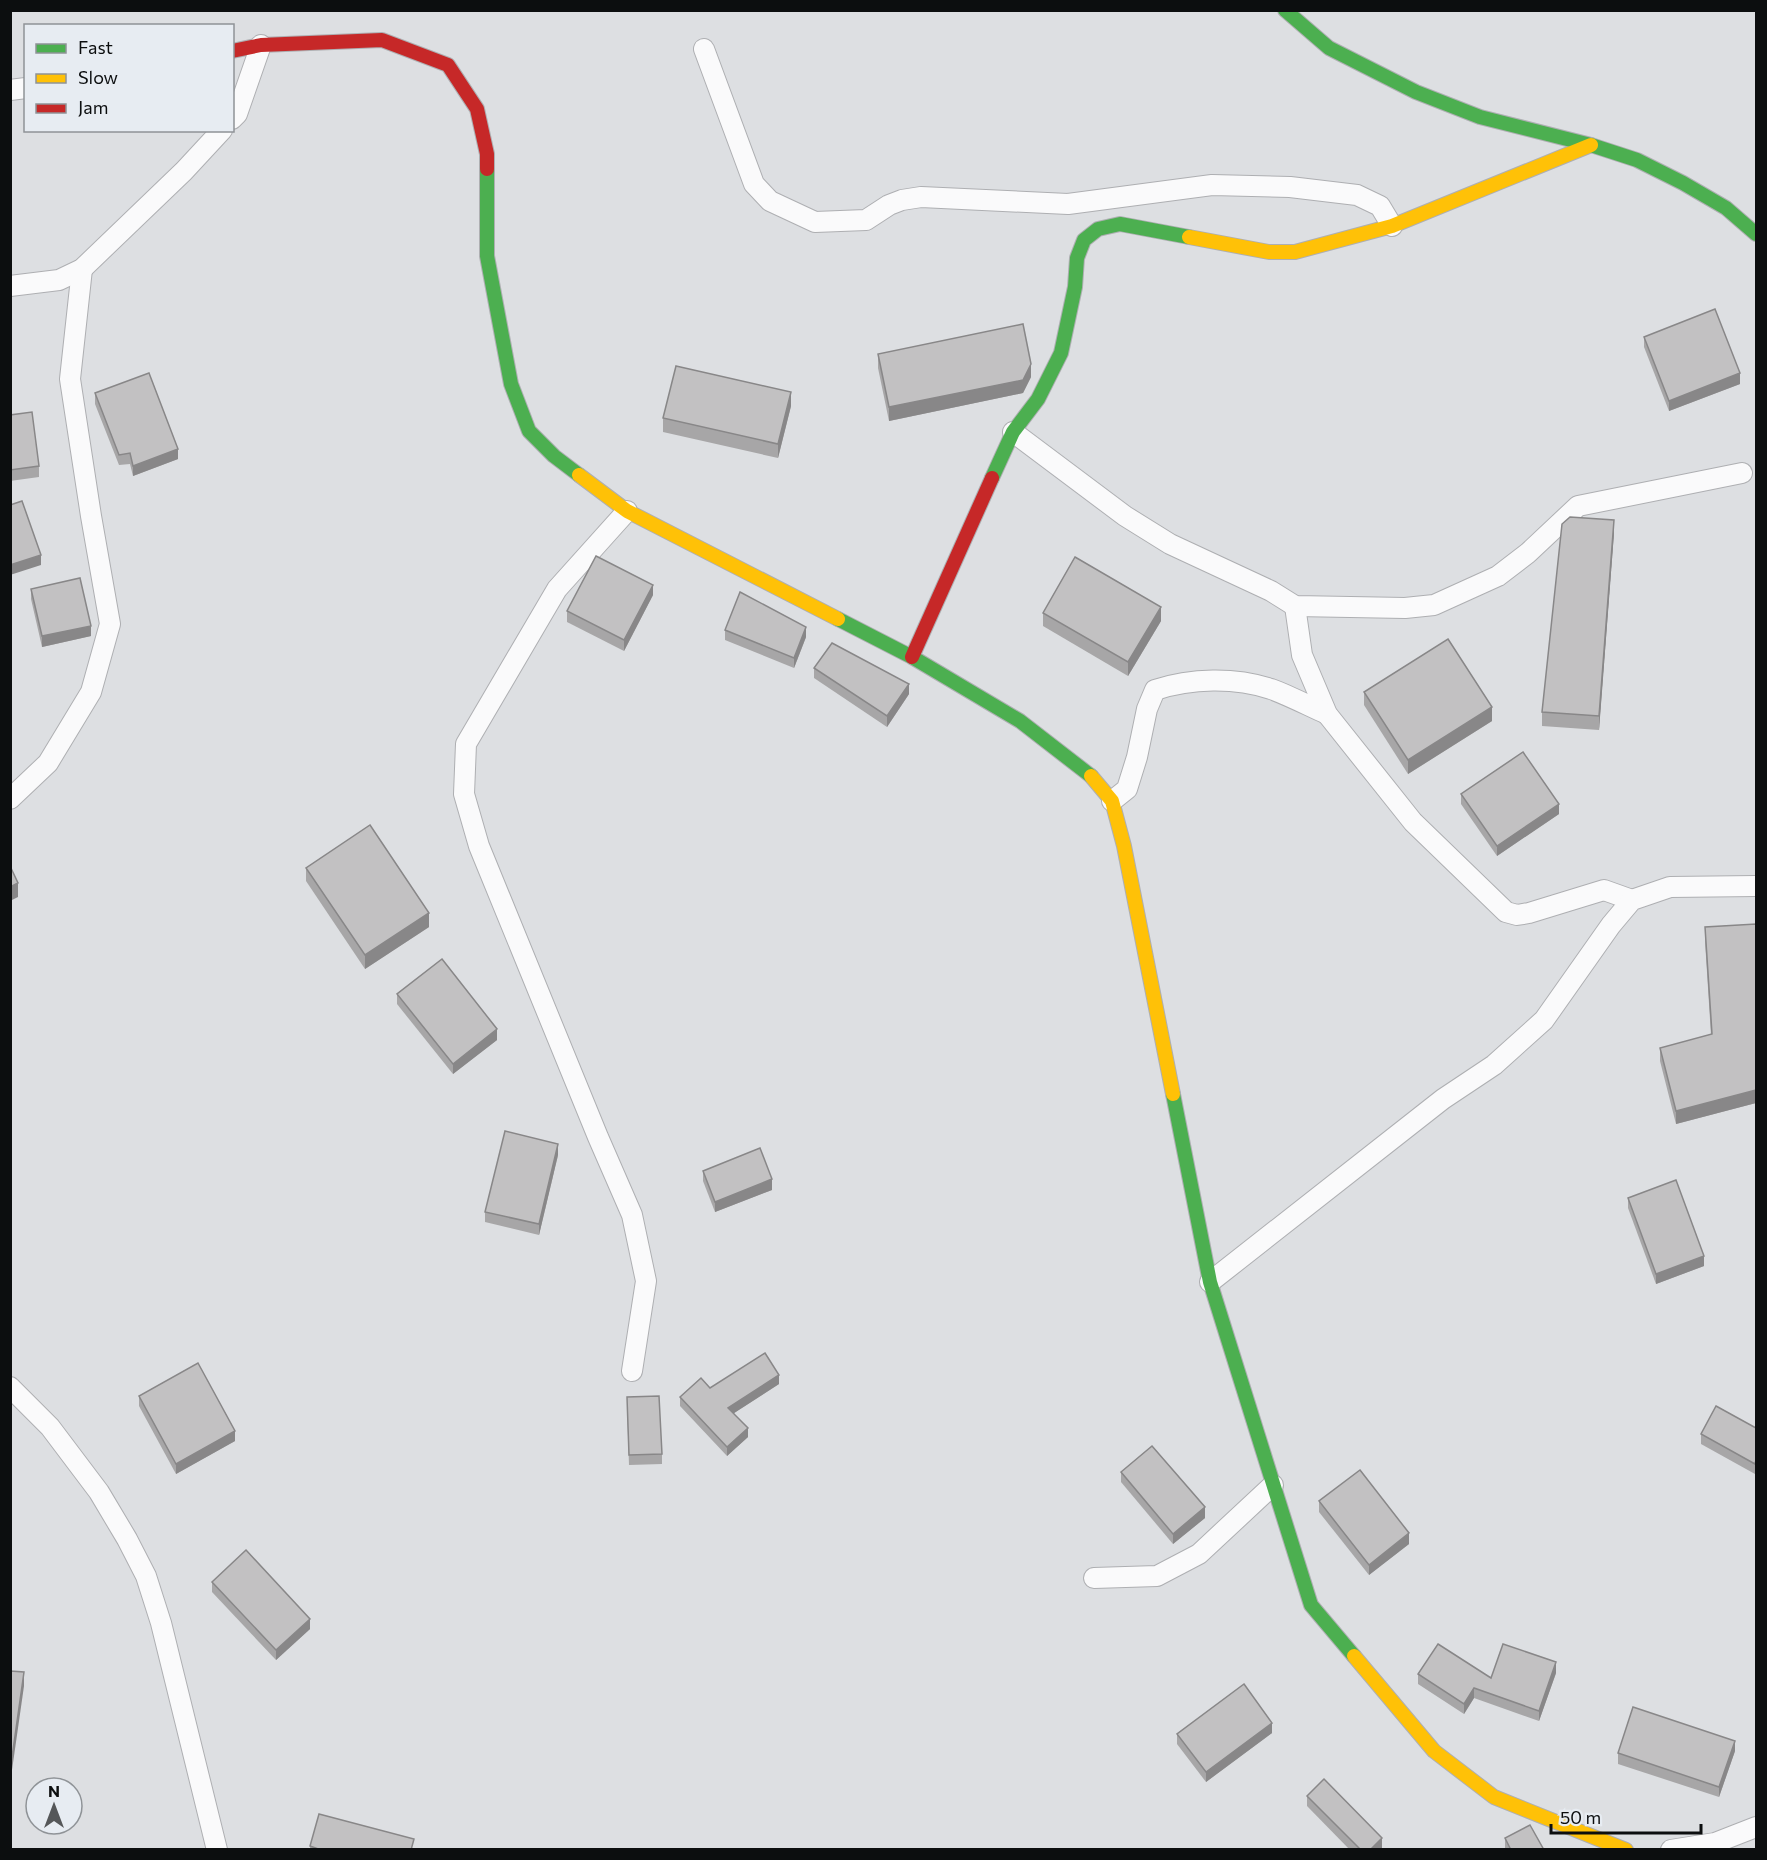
<svg xmlns="http://www.w3.org/2000/svg" width="1767" height="1860" font-family="Commissioner,sans-serif">
<style>
.lines{fill:none;stroke-linecap:round;stroke-linejoin:round}
.street-casing{stroke:#aeafb2;stroke-width:22}
.fast-casing{stroke:#aeafb2;stroke-width:16}
.slow-casing{stroke:#aeafb2;stroke-width:16}
.jam-casing{stroke:#aeafb2;stroke-width:16}
.street{stroke:#fafafb;stroke-width:20}
.fast{stroke:#4caf50;stroke-width:14}
.slow{stroke:#ffc107;stroke-width:14}
.jam{stroke:#c62828;stroke-width:14}
.wall{fill:#a7a6a7}
.shaded-wall{fill:#888788}
.building{fill:#c2c1c2;stroke:#888788;stroke-width:1.5}
</style>
<rect width="100%" height="100%" fill="#dddfe2"/>
<g class="lines">
<defs>
<g id="street">
<path d="M704,49l50,135 16,17 45,21 51,-2 23,-15 13,-5 19,-3 147,7 144,-19 78,2 67,8 23,11 12,20"/>
<path d="M10,90l16,-2"/>
<path d="M232,119l5,-5 24,-69"/>
<path d="M10,286l49,-6 23,-11 102,-98 38,-41"/>
<path d="M1013,432l112,84 45,28 101,47 24,15 110,2 29,-3 64,-29 30,-23 50,-47 164,-33"/>
<path d="M627,511l-70,78 -91,155 -2,50 15,52 119,291 34,78 14,66 -14,90"/>
<path d="M1295,606l7,49 25,59 86,108 93,90 11,3 12,-2 75,-23 28,10"/>
<path d="M10,799l38,-36 43,-71 19,-68 -19,-108 -21,-137 12,-110"/>
<path d="M1112,801l15,-12 10,-32 10,-48 8,-19c36,-12 80,-13 116,-1 19,7 38,17 56,25"/>
<path d="M1210,1282l233,-183 51,-34 50,-45 67,-95 21,-25 38,-13 86,-1"/>
<path d="M10,1387l40,40 49,65 28,47 19,37 15,47 56,227"/>
<path d="M1094,1578l63,-2 42,-22 74,-69"/>
<path d="M1671,1850l44,-7 41,-16"/>
</g>
<g id="fast">
<path d="M1285,10l44,38 87,44 64,25 111,28 46,15 46,23 43,25 30,26"/>
<path d="M487,169v87l24,128 18,47 25,25 25,19"/>
<path d="M992,478l21,-46 25,-33 23,-46 14,-66 2,-29 7,-18 14,-11 22,-5 69,13"/>
<path d="M838,619l74,38 108,64 71,55"/>
<path d="M1173,1094l37,188 101,323 43,51"/>
</g>
<g id="slow">
<path d="M1189,237l80,15h26l97,-26 199,-81"/>
<path d="M579,475l48,36 211,108"/>
<path d="M1091,776l21,25 12,45 49,248"/>
<path d="M1354,1656l80,95 60,46 132,53"/>
</g>
<g id="jam">
<path d="M232,51l29,-6 121,-5 66,25 29,44 10,45v15"/>
<path d="M912,657l80,-179"/>
</g>
</defs>
<use href="#street" class="street-casing"/>
<use href="#fast" class="fast-casing"/>
<use href="#slow" class="slow-casing"/>
<use href="#jam" class="jam-casing"/>
<use href="#street" class="street"/>
<use href="#fast" class="fast"/>
<use href="#slow" class="slow"/>
<use href="#jam" class="jam"/>
</g>
<g class="wall">
<path d="M1644,337l96,47 -71,27 -25,-64z"/>
<path d="M878,354l153,23 -8,16 -134,28 -11,-53z"/>
<path d="M95,393l83,66 -45,17 -3,-12 -11,1 -24,-61z"/>
<path d="M791,406l-13,52 -115,-26v-14z"/>
<path d="M10,415l29,51v11l-29,4z"/>
<path d="M1614,533l-15,197 -57,-4v-14z"/>
<path d="M31,589l60,47 -49,11 -11,-48z"/>
<path d="M653,595l-29,56 -57,-29v-11z"/>
<path d="M1043,613l118,8 -33,55 -85,-50z"/>
<path d="M725,630l81,7 -12,31 -69,-28z"/>
<path d="M814,668l95,26 -22,33 -73,-49z"/>
<path d="M1364,692l128,29 -84,53 -44,-69z"/>
<path d="M1461,794l98,20 -62,42 -36,-52z"/>
<path d="M306,868l123,59 -64,42 -59,-88z"/>
<path d="M1756,924v179l-80,21 -16,-63v-13l51,-13 -6,-94v-14z"/>
<path d="M397,994l100,46 -44,34 -56,-70z"/>
<path d="M558,1155l-19,80 -54,-13v-10z"/>
<path d="M703,1171l69,19 -57,22 -12,-31z"/>
<path d="M1628,1198l76,68 -48,18 -28,-76z"/>
<path d="M779,1384l-45,29 14,24 -21,19 -47,-50v-9l30,-9z"/>
<path d="M139,1396l96,45 -59,33 -37,-68z"/>
<path d="M627,1407l35,47v10l-33,1z"/>
<path d="M1756,1428l-1,46 -54,-30v-10z"/>
<path d="M1121,1472l84,46 -32,26 -52,-62z"/>
<path d="M1319,1501l90,43 -40,31 -50,-63z"/>
<path d="M212,1582l98,47 -34,31 -64,-68z"/>
<path d="M1556,1673l-17,48 -65,-23 -10,16 -46,-30v-10l73,4z"/>
<path d="M1272,1733l-66,49 -29,-38v-10z"/>
<path d="M1735,1751l-16,46 -101,-33v-11z"/>
<path d="M1307,1796l75,52 -2,2h-30l-43,-44z"/>
<path d="M1505,1838l39,12h-38l-1,-2z"/>
<path d="M310,1846l104,3 -104,1z"/>
</g>
<g class="shaded-wall">
<path d="M1031,364v13l-8,16 -134,28v-14z"/>
<path d="M1740,373v11l-71,27v-10z"/>
<path d="M791,392v14l-13,52v-14z"/>
<path d="M178,449v10l-45,17v-10z"/>
<path d="M1614,520v13l-15,197v-14z"/>
<path d="M41,555v10l-31,10v-10z"/>
<path d="M653,585v10l-29,56v-11z"/>
<path d="M1161,607v14l-33,55v-14z"/>
<path d="M91,626v10l-49,11v-11z"/>
<path d="M806,627v10l-12,31v-10z"/>
<path d="M909,684v10l-22,33v-11z"/>
<path d="M1492,707v14l-84,53v-14z"/>
<path d="M1559,804v10l-62,42v-10z"/>
<path d="M18,883v14l-8,4v-14z"/>
<path d="M429,913v14l-64,42v-14z"/>
<path d="M497,1029v11l-44,34v-10z"/>
<path d="M1756,1090v13l-80,21v-13z"/>
<path d="M558,1144v11l-19,80v-11z"/>
<path d="M772,1179v11l-57,22v-10z"/>
<path d="M1704,1256v10l-48,18v-10z"/>
<path d="M779,1375v9l-51,33v-9z"/>
<path d="M748,1428v9l-21,19v-9z"/>
<path d="M235,1431v10l-59,33v-10z"/>
<path d="M1756,1460v10l-1,4v-10z"/>
<path d="M1205,1507v11l-32,26v-10z"/>
<path d="M1409,1533v11l-40,31v-10z"/>
<path d="M310,1619v10l-34,31v-10z"/>
<path d="M1556,1662v11l-17,48v-10z"/>
<path d="M24,1672v14l-13,91v-13z"/>
<path d="M1474,1688v10l-10,16v-10z"/>
<path d="M1272,1723v10l-66,49v-10z"/>
<path d="M1735,1741v10l-16,46v-10z"/>
<path d="M1382,1838v10l-2,2h-10z"/>
</g>
<g class="building">
<path d="M1715,309l25,64 -71,28 -25,-64z"/>
<path d="M1023,324l8,40 -8,16 -134,27 -11,-53z"/>
<path d="M676,366l115,26 -13,52 -115,-26z"/>
<path d="M149,373l29,76 -45,17 -3,-13 -11,2 -24,-62z"/>
<path d="M32,412l7,54 -29,4v-55z"/>
<path d="M22,501l19,54 -31,10v-60z"/>
<path d="M1570,517l44,3 -15,196 -57,-4 20,-188z"/>
<path d="M596,556l57,29 -29,55 -57,-29z"/>
<path d="M1075,557l86,50 -33,55 -85,-49z"/>
<path d="M80,578l11,48 -49,10 -11,-47z"/>
<path d="M740,592l66,35 -12,31 -69,-28z"/>
<path d="M1448,639l44,68 -84,53 -44,-68z"/>
<path d="M832,643l77,41 -22,32 -73,-48z"/>
<path d="M1523,752l36,52 -62,42 -36,-52z"/>
<path d="M370,825l59,88 -64,42 -59,-87z"/>
<path d="M10,866l8,17 -8,4z"/>
<path d="M1756,924v166l-80,21 -16,-63 52,-14 -7,-107z"/>
<path d="M442,959l55,70 -44,35 -56,-70z"/>
<path d="M505,1131l53,13 -19,80 -54,-12z"/>
<path d="M760,1148l12,31 -57,23 -12,-31z"/>
<path d="M1676,1180l28,76 -48,18 -28,-76z"/>
<path d="M765,1353l14,22 -51,33 20,20 -21,19 -47,-50 21,-19 9,10z"/>
<path d="M198,1363l37,68 -59,33 -37,-68z"/>
<path d="M659,1396l3,58 -33,1 -2,-58z"/>
<path d="M1716,1406l40,22v32l-1,4 -54,-30z"/>
<path d="M1152,1446l53,61 -32,27 -52,-62z"/>
<path d="M1360,1470l49,63 -40,32 -50,-64z"/>
<path d="M246,1550l64,69 -34,31 -64,-68z"/>
<path d="M1438,1644l53,34 12,-34 53,18 -17,49 -65,-23 -10,16 -46,-30z"/>
<path d="M10,1671l14,1 -13,92h-1z"/>
<path d="M1244,1684l28,39 -66,49 -29,-38z"/>
<path d="M1633,1707l102,34 -16,46 -101,-34z"/>
<path d="M1324,1779l58,59 -12,12h-9l-54,-54z"/>
<path d="M319,1814l95,25 -3,11h-90l-11,-4z"/>
<path d="M1530,1825l14,25h-33l-6,-12z"/>
</g>
<rect width="1767" height="1860" fill="none" stroke="#0c0e0f" stroke-width="24"/>
<rect x="24" y="24" width="210" height="108" fill="#e7ecf2" stroke="#8f9397" stroke-width="1.5"/>
<rect x="36" y="44" width="30" height="9" fill="#4caf50" stroke="#8f9397" stroke-width="1.5"/>
<text x="78" y="54" font-size="18" fill="#0c0e0f">Fast</text>
<rect x="36" y="74" width="30" height="9" fill="#ffc107" stroke="#8f9397" stroke-width="1.5"/>
<text x="78" y="84" font-size="18" fill="#0c0e0f">Slow</text>
<rect x="36" y="104" width="30" height="9" fill="#c62828" stroke="#8f9397" stroke-width="1.5"/>
<text x="78" y="114" font-size="18" fill="#0c0e0f">Jam</text>
<g transform="translate(54 1806)"><circle r="28" fill="#e7ecf2" stroke="#8f9397" stroke-width="1.5"/>
<path d="M0-4.5L10 22L0 15L-10 22Z" fill="#555759"/>
<text y="-9" font-size="16" font-weight="bold" text-anchor="middle" fill="#0c0e0f">N</text>
</g>
<path d="M1551 1824v9h150v-9" fill="none" stroke="#0c0e0f" stroke-width="3"/>
<text x="1560" y="1824" font-size="18" fill="#0c0e0f" stroke="#e7ecf2" stroke-width="4.5" paint-order="stroke">50 m</text>
</svg>
